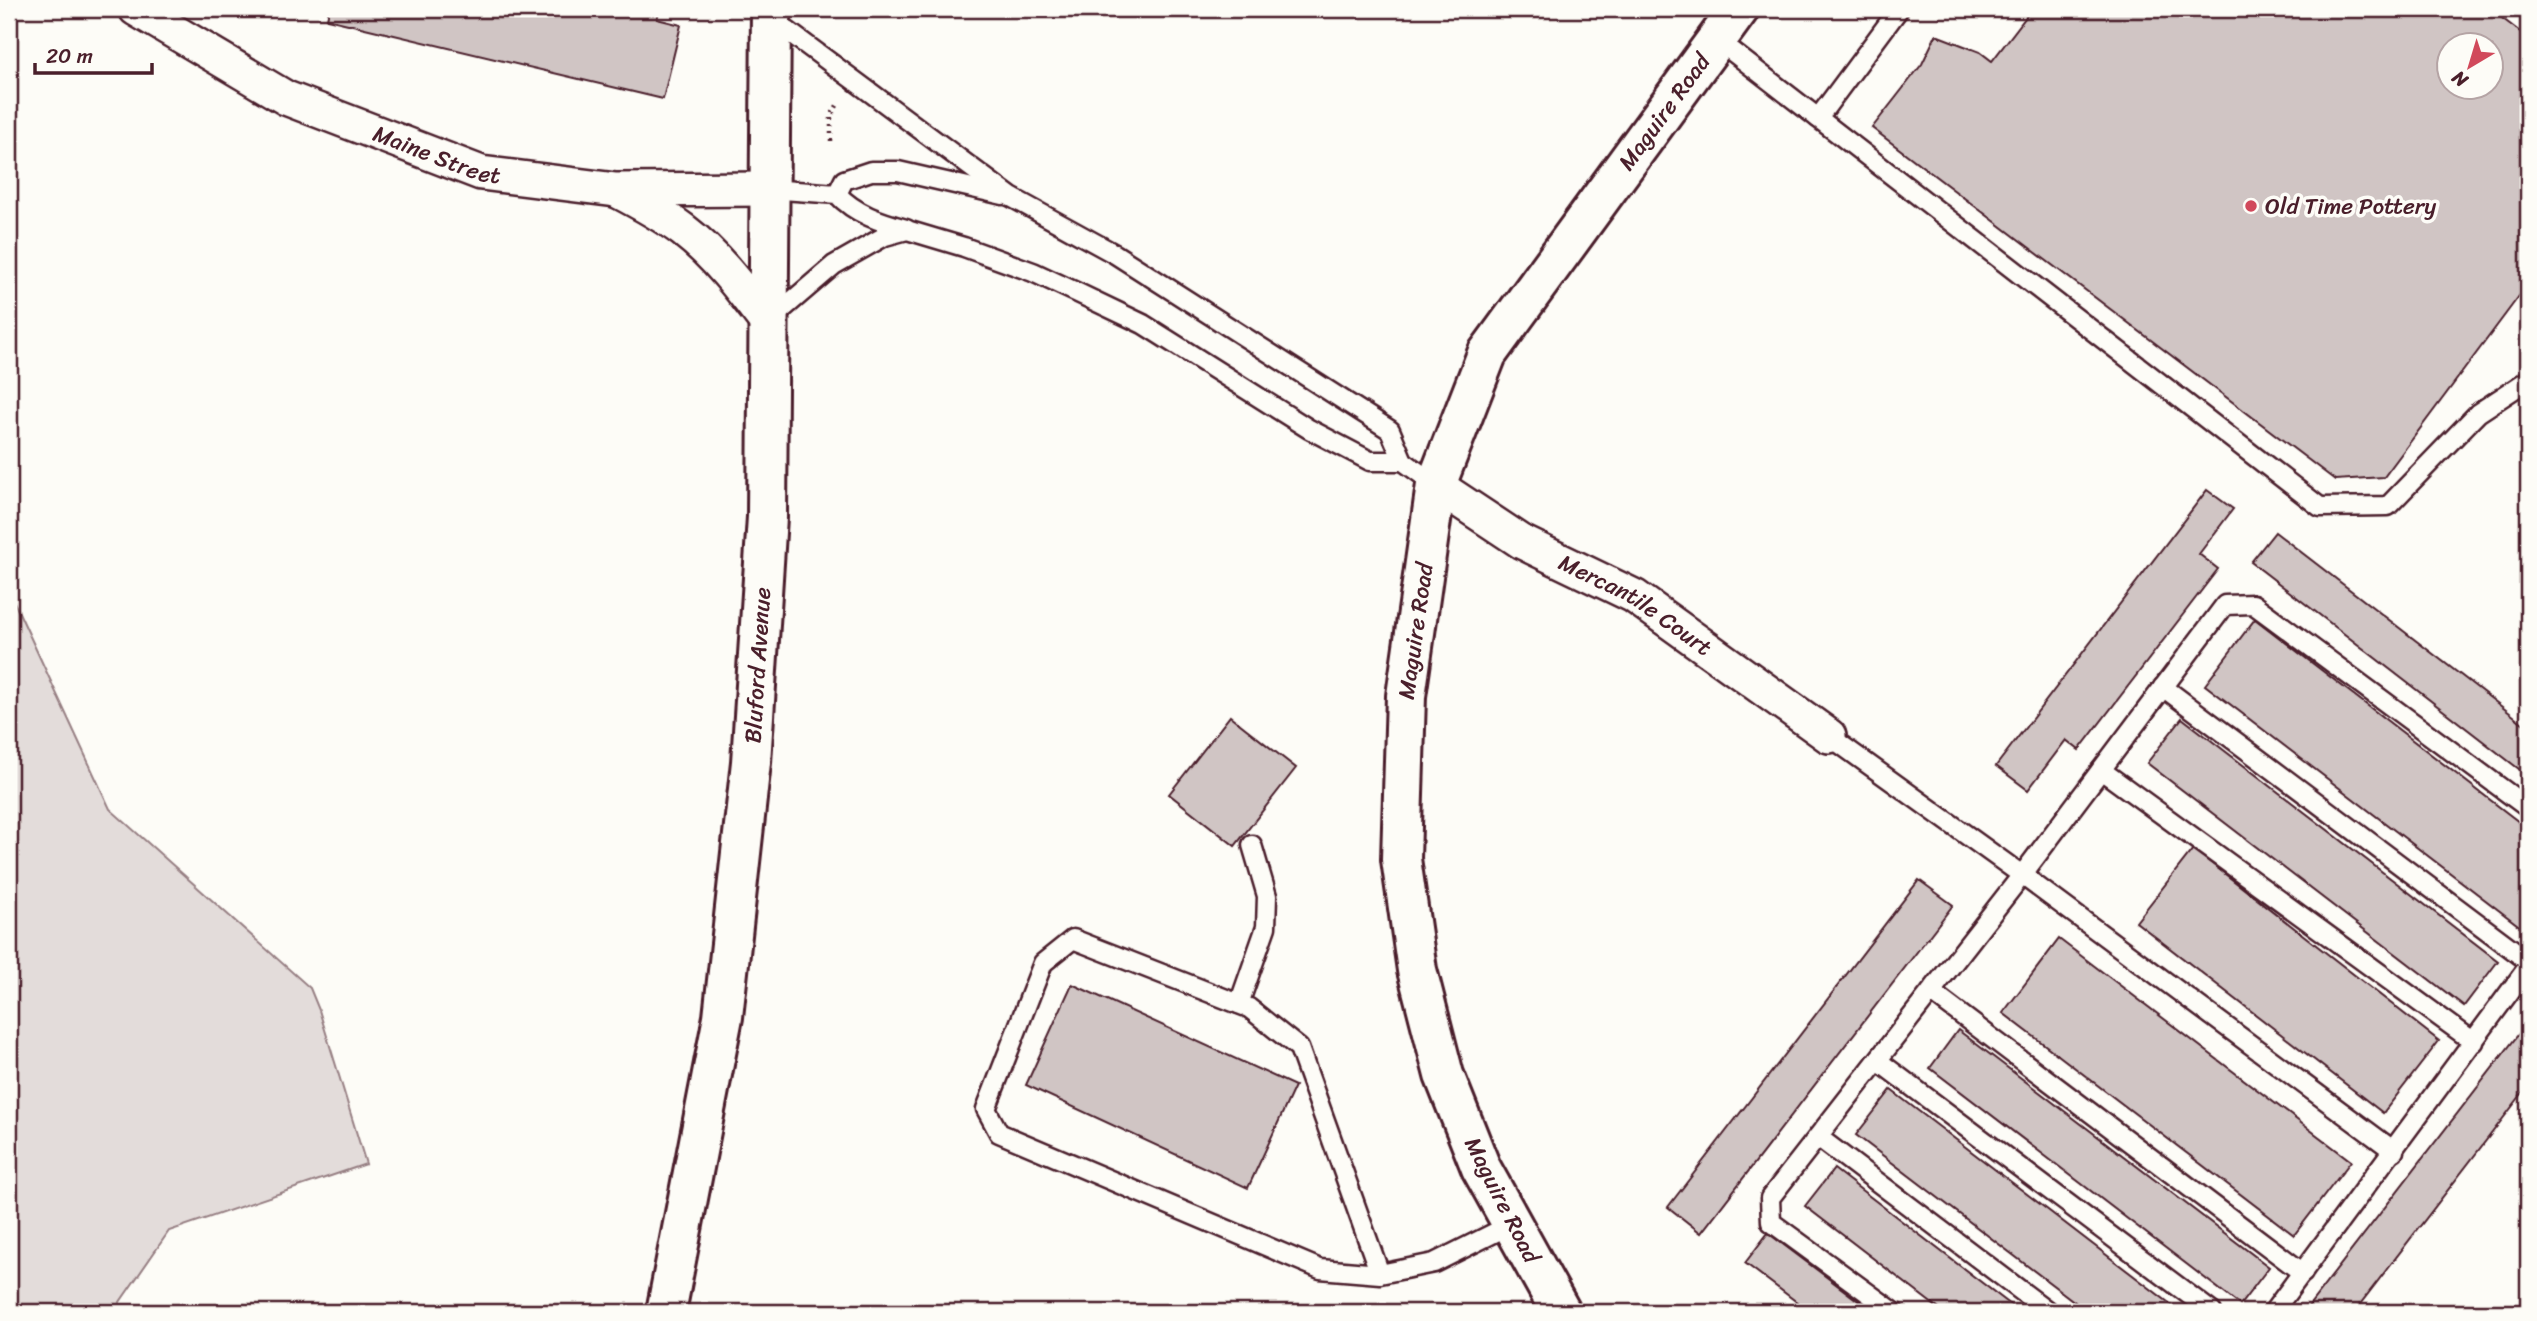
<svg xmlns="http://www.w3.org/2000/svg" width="2537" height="1321" font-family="Sriracha,sans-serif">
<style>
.green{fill:#e3dcda;stroke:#967e82;stroke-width:2}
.building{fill:#d0c5c4;stroke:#4a1f2b;stroke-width:2;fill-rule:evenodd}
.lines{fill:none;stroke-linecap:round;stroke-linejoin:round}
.service-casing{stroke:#4a1f2b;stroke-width:23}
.minor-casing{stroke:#4a1f2b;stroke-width:38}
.tertiary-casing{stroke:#4a1f2b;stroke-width:44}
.secondary-casing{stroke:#4a1f2b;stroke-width:44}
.path{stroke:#4a1f2b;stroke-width:4.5;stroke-dasharray:2 5;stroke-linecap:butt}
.service{stroke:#fdfcf7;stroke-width:18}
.minor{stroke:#fdfcf7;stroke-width:33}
.tertiary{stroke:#fdfcf7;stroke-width:38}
.secondary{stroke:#fdfcf7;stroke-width:38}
.poi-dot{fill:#d1495b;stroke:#fdfcf7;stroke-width:2.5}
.labels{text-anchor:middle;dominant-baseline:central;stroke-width:7;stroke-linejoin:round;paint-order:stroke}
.street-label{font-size:23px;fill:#4a1f2b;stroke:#fdfcf7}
.poi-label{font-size:23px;fill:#4a1f2b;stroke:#fdfcf7;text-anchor:start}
</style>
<rect width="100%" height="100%" fill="#fdfcf7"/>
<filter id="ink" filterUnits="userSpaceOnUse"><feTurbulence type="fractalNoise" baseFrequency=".0143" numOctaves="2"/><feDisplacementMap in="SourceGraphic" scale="14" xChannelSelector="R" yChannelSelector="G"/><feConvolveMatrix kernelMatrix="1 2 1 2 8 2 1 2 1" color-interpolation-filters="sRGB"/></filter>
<g filter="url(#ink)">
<path class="green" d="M9,591l101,218 200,179 9,22 47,154 -197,67 -56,81h-104z"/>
<g class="building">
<path d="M329,9h331l-3,10 24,6 -18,74 -336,-80z"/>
<path d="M2032,9h458l38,29v246l-144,193 -49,3 -463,-352 50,-64 14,-29 44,17 12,9zM2450,46h42v42h-42z"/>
<path d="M2207,490l26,19 -34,45 19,15 -139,181 -13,-10 -38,50 -32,-24z"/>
<path d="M2275,532l253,195v49l-277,-214z"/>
<path d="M2255,619l273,210v90l-6,9 -317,-243z"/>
<path d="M1230,716l66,52 -61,78 -66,-52z"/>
<path d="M2182,718l316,243 -34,45 -317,-243z"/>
<path d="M2193,849l246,192 -56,72 -247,-191z"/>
<path d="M1919,880l34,25 -252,328 -33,-26z"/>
<path d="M2059,939l292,222 -57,74 -291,-222z"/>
<path d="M1072,984l223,102 -47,102 -222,-103z"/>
<path d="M2528,1022v64l-174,226h-50z"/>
<path d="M1958,1030l311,237 -29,38 -310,-237z"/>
<path d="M1891,1090l290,222h-93l-232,-177z"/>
<path d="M1834,1169l186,143h-77l-138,-106z"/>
<path d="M1768,1233l105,79h-63l-65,-49z"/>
</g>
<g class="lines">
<defs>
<g id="service">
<path d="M773,20l238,177 104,57 275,176 13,31 33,24"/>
<path d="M1716,39l604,468 68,-1 90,-93 50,-33"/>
<path d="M1818,118l81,-109"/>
<path d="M769,189l68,5c18,20 44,28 69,35"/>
<path d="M837,194l7,-14 27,-9h27l105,24"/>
<path d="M771,319l63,-54 51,-29 22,-6 57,17 69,25 45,21 65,31 166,105 61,32h33"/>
<path d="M2163,687l365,274"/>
<path d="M1829,736l193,139 372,276"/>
<path d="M2101,770l373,272"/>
<path d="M1931,992l372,281"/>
<path d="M1239,1004l27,-77 1,-31 -15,-51"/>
<path d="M1878,1061l334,251"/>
<path d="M1818,1137l231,175"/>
<path d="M1380,1274l-81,-226 -50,-40 -176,-69 -30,24 -57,146 13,24 321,136 60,5 54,-11 78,-39"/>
<path d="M1894,1312l-123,-90 -1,-24 252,-323 203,-270 28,-1 275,204"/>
<path d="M2273,1312l255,-345"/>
</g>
<g id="minor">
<path id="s1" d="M136,9l150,89 195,75 135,17 153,-1"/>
<path d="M618,191c23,12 45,24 65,39 33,25 59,60 84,93"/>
<path id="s2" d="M1436,485l86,57 112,54 195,140"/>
</g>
<g id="tertiary">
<path id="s3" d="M666,1312l57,-295 28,-255 16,-245 4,-508"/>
</g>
<g id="secondary">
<path id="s4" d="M1561,1312l-80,-144 -37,-93 -27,-105 -16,-111 5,-163 30,-211 51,-131 252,-345"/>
</g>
</defs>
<use href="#service" class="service-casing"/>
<use href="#minor" class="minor-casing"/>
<use href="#tertiary" class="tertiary-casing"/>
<use href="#secondary" class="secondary-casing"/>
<path class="path" d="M831,141v-25l8,-14"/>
<use href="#service" class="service"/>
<use href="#minor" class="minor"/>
<use href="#tertiary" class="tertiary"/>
<use href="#secondary" class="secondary"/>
</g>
</g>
<circle class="poi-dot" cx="2251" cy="206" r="7"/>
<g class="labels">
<g class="street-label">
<text stroke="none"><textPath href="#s4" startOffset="1302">Maguire Road</textPath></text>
<text stroke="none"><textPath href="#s1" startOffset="336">Maine Street</textPath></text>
<text stroke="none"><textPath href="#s2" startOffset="233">Mercantile Court</textPath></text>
<text stroke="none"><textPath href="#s4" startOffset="714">Maguire Road</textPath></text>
<text stroke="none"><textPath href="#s3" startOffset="654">Bluford Avenue</textPath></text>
<text transform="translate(1502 1200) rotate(63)">Maguire Road</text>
</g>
<g class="poi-label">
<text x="2265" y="206">Old Time Pottery</text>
</g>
</g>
<rect width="2537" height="1321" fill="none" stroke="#fdfcf7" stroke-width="35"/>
<rect x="18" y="18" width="2502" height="1286" fill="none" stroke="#4a1f2b" stroke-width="2.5" filter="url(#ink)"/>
<g transform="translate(2470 66) rotate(218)"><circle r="33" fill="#fdfcf7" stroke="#b5a4a5" stroke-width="2"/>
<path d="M0-5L12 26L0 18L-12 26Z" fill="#d1495b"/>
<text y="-10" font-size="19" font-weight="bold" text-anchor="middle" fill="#4a1f2b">N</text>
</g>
<path d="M35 63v10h117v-10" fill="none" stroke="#4a1f2b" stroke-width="3.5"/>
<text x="46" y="63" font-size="21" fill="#4a1f2b" stroke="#fdfcf7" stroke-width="5" paint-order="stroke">20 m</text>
</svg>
